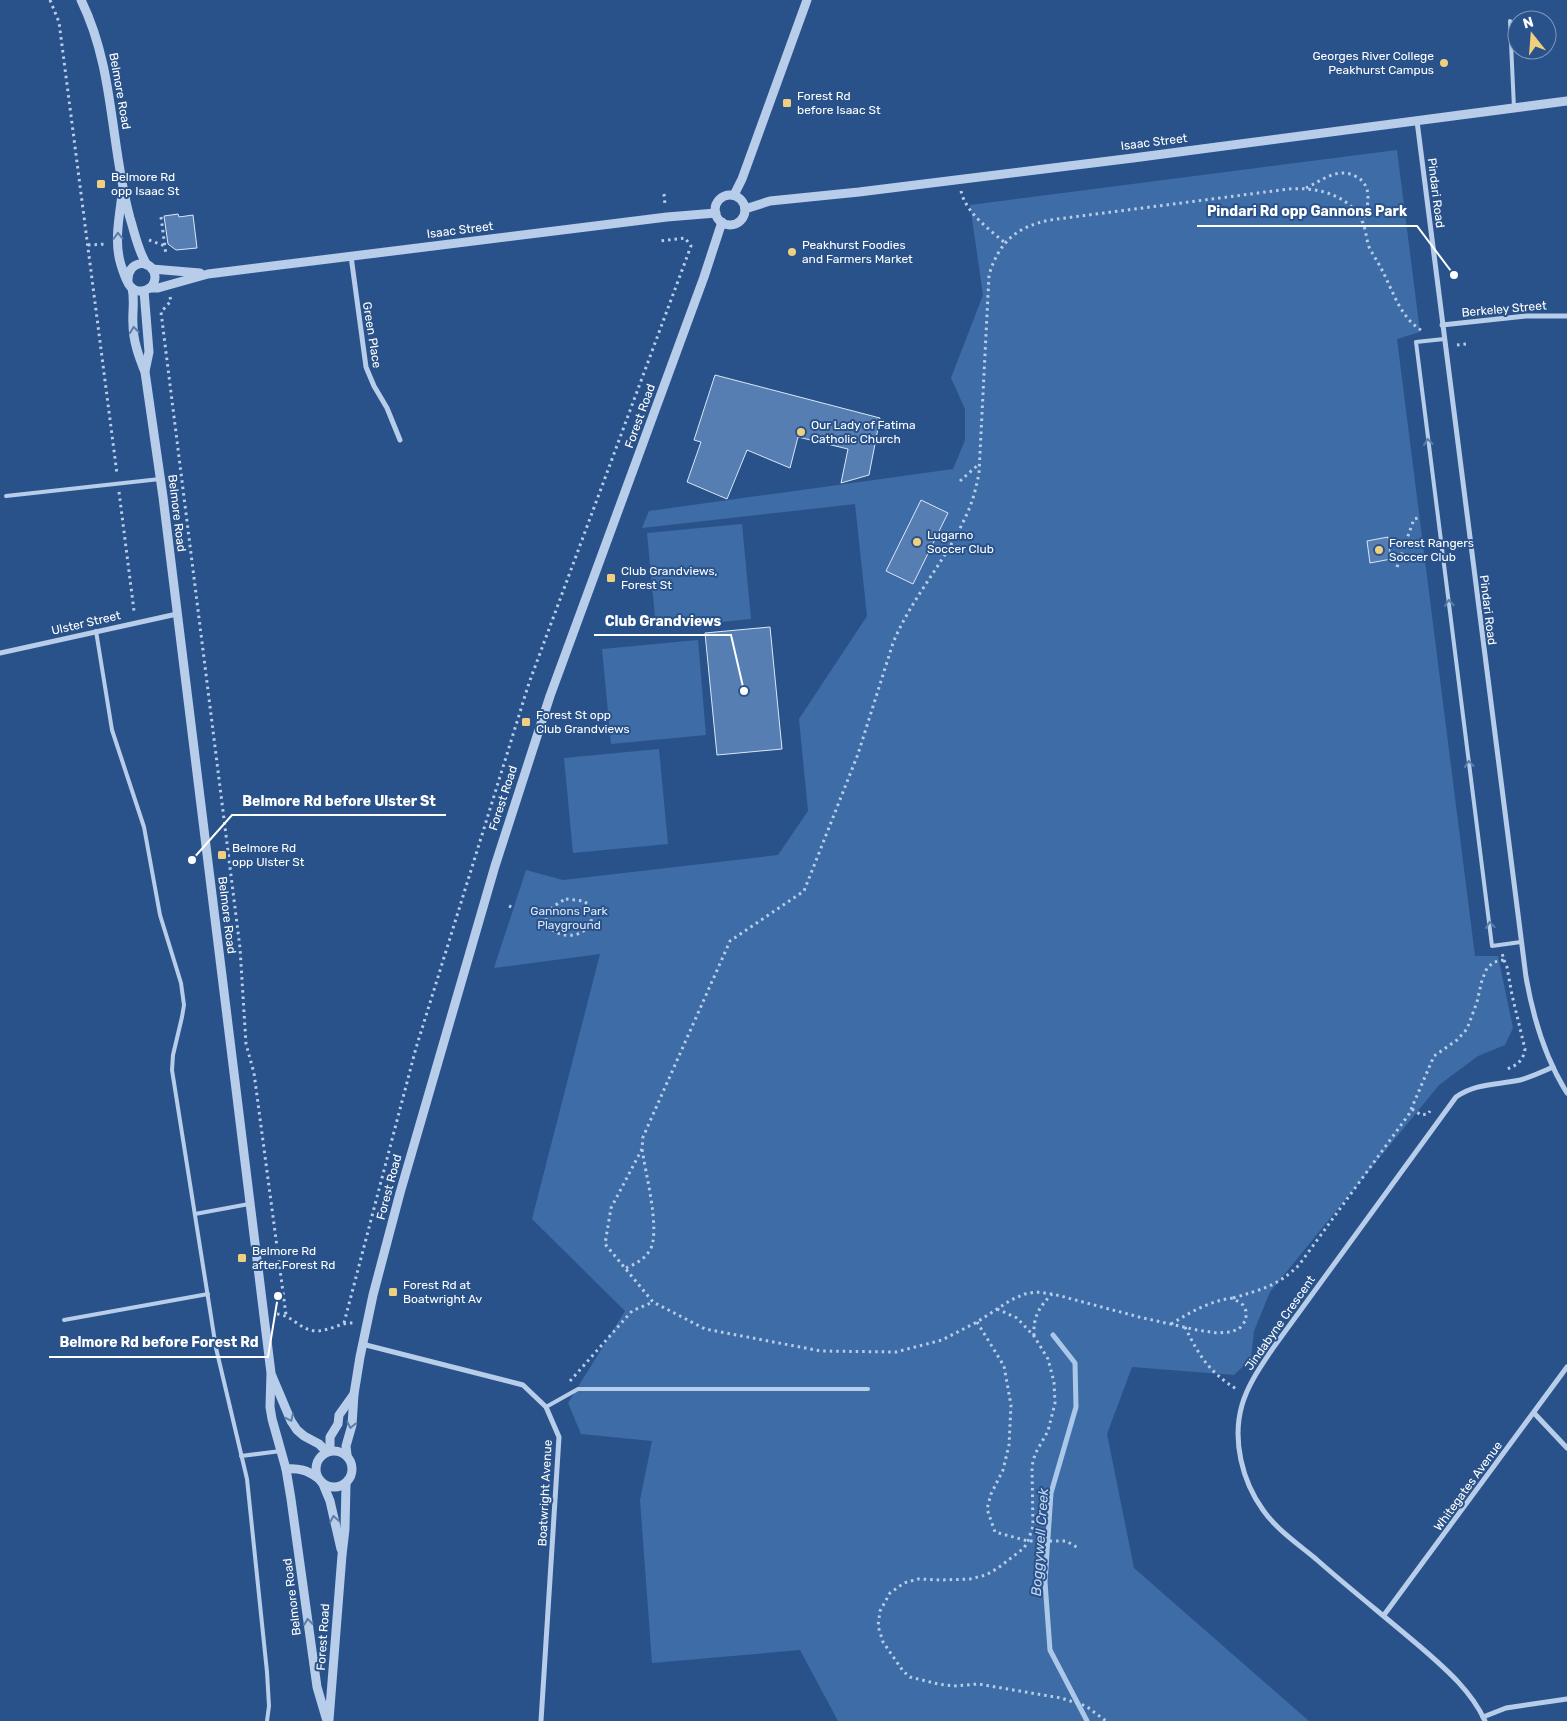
<svg xmlns="http://www.w3.org/2000/svg" width="1567" height="1721" font-family="Rubik,sans-serif">
<style>
.green{fill:#3e6ca6}
.lines{fill:none;stroke-linecap:round;stroke-linejoin:round}
.stream{stroke:#acc8e9;stroke-width:5}
.building{fill:#567eb2;stroke:#dbe7f7}
.path{stroke:#b7cde9;stroke-width:3;stroke-dasharray:2.5 4;stroke-linecap:butt}
.service{stroke:#b7cde9;stroke-width:4}
.minor{stroke:#b7cde9;stroke-width:5}
.tertiary{stroke:#b7cde9;stroke-width:9}
.oneway{stroke:#5b7dab}
.poi-dot{fill:#f0d07e;stroke:#29528a;stroke-width:2}
.labels{text-anchor:middle;dominant-baseline:central;stroke-width:4;stroke-linejoin:round;paint-order:stroke}
.poi-label{font-size:12px;fill:#fff;stroke:#29528a;text-anchor:start}
.street-label{font-size:12px;fill:#fff;stroke:#29528a}
.park-label{font-size:12px;fill:#dbe7f7;stroke:#29528a}
.water-label{font-size:14px;font-style:italic;fill:#c3d7f0;stroke:#29528a}
.leader{fill:none;stroke:#fff;stroke-width:2}
.callout-dot{fill:#fff;stroke:#29528a;stroke-width:2}
.callout-label{font-size:14px;text-anchor:middle;font-weight:bold;fill:#fff;stroke:#29528a;stroke-width:4;stroke-linejoin:round;paint-order:stroke}
</style>
<rect width="100%" height="100%" fill="#29528a"/>
<g class="green">
<path d="M1397,150l23,182 -23,7 78,617h23l15,72 -8,17 -27,11 -39,29 -169,207 -16,39 -3,28 -17,16 -102,-8 -25,67 27,134 175,153h-471l-38,-71 -148,13 -12,-163 12,-59 -71,-7 -13,-31 57,-92 -93,-92 68,-265 -106,14 32,-98 37,10 215,-25 30,-44 -9,-92 68,-103 -12,-112 -213,24 7,-17 304,-42 12,-29v-31l-14,-31 32,-83 -13,-90z"/>
<path d="M742,524l9,95 -95,9 -9,-95z"/>
<path d="M698,640l8,95 -95,9 -9,-95z"/>
<path d="M659,749l9,95 -95,9 -9,-95z"/>
</g>
<g class="lines">
<path class="stream" d="M1053,1335l22,28 1,44 -25,86 -6,89 5,68 37,71"/>
</g>
<g class="building">
<path d="M178,214l1,3 14,-2 4,33 -21,2 -8,-6 -4,-28z"/>
<path d="M715,375l165,43 -11,57 -28,8 7,-34 -50,-12 -8,31 -43,-18 -20,49 -40,-17 14,-40 -7,-2z"/>
<path d="M921,500l27,13 -35,71 -27,-13z"/>
<path d="M1388,537l3,22 -21,4 -3,-22z"/>
<path d="M770,627l12,122 -65,6 -12,-122z"/>
</g>
<g class="lines">
<g class="path">
<path d="M50,0l9,22 58,452"/>
<path d="M1306,188c10,-5 19,-11 29,-14 7,-2 14,-1 20,2 19,9 13,30 8,46"/>
<path d="M961,191c5,22 27,37 44,52"/>
<path d="M664,194l1,11"/>
<path d="M161,217l5,38"/>
<path d="M149,240l16,6"/>
<path d="M88,245l18,-1"/>
<path d="M170,297l1,4 -10,11 79,636 6,96 8,29 32,242"/>
<path d="M1457,345l9,-1"/>
<path d="M960,481l19,-17"/>
<path d="M119,492l15,119"/>
<path d="M1397,567l17,-48 4,-1"/>
<path d="M566,899l18,2c6,5 10,12 7,20 -13,33 -76,2 -25,-22z"/>
<path d="M509,906l5,2"/>
<path d="M1504,960l3,7 5,28 13,54c-2,13 -9,17 -21,21"/>
<path d="M1412,1109l9,6 7,-1 2,-3"/>
<path d="M626,1268c9,-4 18,-8 24,-18 11,-19 -5,-79 -8,-101"/>
<path d="M1233,1298c27,-8 45,-12 66,-33l110,-151 25,-58 23,-16 10,-11 10,-27 5,-22 5,-12 7,-6 10,-2 -2,-7"/>
<path d="M997,1309l20,9 17,18 14,23 6,23 1,21 -7,28 -13,23 -3,12 1,60 -5,15 -4,7 -26,20 -12,7 -16,4 -30,1 -22,-1 -14,4 -14,10 -10,18 -2,15 5,16 20,29 7,6 28,7 16,2 24,-2 83,14 25,8 20,15"/>
<path d="M277,1314c15,1 23,16 39,17 14,0 25,-9 39,-8"/>
<path d="M977,1322l27,44 7,39 -2,40 -6,25 -12,24 -4,15 8,23 33,9h38l14,8"/>
<path d="M344,1323l72,-275 113,-365 162,-437 -6,-8 -26,3"/>
<path d="M1171,1324c20,-12 38,-23 62,-26l10,7 3,6v9l-7,9 -9,3 -13,1 -20,-3 -58,-13 -86,-23 -17,-2 -11,2 -14,6 -34,22 -35,18 -46,12 -75,-1 -116,-22 -52,-27 -48,-58 6,-36 31,-59 1,-12 87,-196 74,-50 54,-137 35,-111c19,-46 52,-81 72,-125 7,-14 11,-29 14,-45l10,-198c10,-33 27,-48 61,-55l239,-31c28,-2 59,5 73,32 4,8 4,17 7,26 4,8 9,15 13,23 11,21 18,47 39,60"/>
<path d="M1185,1327c14,29 25,46 53,63"/>
<path d="M1034,1336c-1,-19 5,-29 18,-42"/>
<path d="M570,1381l62,-70 21,-9"/>
</g>
<g class="service">
<path d="M1510,21l4,87"/>
<path d="M1444,339l-28,3 76,604 29,-4"/>
<path d="M6,496l154,-17"/>
<path d="M96,631l16,99 32,97 16,88 21,68 3,22 -2,12 -9,38 -1,15 44,278 31,131 20,193 2,34 -2,15"/>
<path d="M195,1214l54,-10"/>
<path d="M64,1320l144,-26"/>
<path d="M546,1407l32,-18h290"/>
<path d="M241,1456l40,-5"/>
</g>
<g class="minor">
<path d="M1417,121l109,856c7,40 19,81 41,116"/>
<path d="M351,256l15,111 8,19 13,22 13,32"/>
<path d="M1442,325l84,-9h41"/>
<path d="M0,653l177,-39"/>
<path d="M362,1344l161,41 23,22 13,30 -18,284"/>
<path d="M1534,1413l33,35"/>
<path d="M1384,1615l183,-248"/>
<path d="M1483,1717l23,-9 61,-9"/>
<path d="M1485,1721c-13,-29 -38,-51 -61,-71 -36,-31 -73,-60 -108,-91 -18,-15 -39,-29 -53,-49 -21,-29 -31,-70 -21,-105 6,-21 19,-39 31,-57l183,-251c20,-14 41,-12 64,-17 11,-3 22,-8 33,-13"/>
</g>
<g class="tertiary">
<path d="M81,0c34,69 29,146 49,218 5,16 8,33 17,47"/>
<path d="M122,195c-3,23 -8,48 -1,70 2,6 5,16 9,21 8,10 25,4 25,-9 -1,-19 -28,-18 -27,4"/>
<path d="M734,195l8,-16 65,-179"/>
<circle cx="730" cy="210" r="15"/>
<path d="M745,209l25,-8 89,-9 274,-34 434,-57"/>
<path d="M152,269l48,4"/>
<path d="M132,288c3,13 0,24 1,36 0,17 6,33 12,48l18,125 108,876 -1,34 2,12 14,50 5,30 26,188 10,34"/>
<path d="M150,288h8l50,-14 459,-57 49,-4"/>
<path d="M144,291l5,61 -4,19"/>
<path d="M272,1376l19,45 6,9 7,6 15,8 8,8"/>
<circle cx="334" cy="1469" r="18"/>
<path d="M330,1451v-14l8,-13 1,-9 15,-21"/>
<path d="M347,1455l-1,-9 6,-21 2,-31 6,-37 13,-62 27,-102 95,-327 55,-170 154,-419 18,-55"/>
<path d="M286,1469c13,-1 21,1 32,9"/>
<path d="M323,1484l7,17 11,48"/>
<path d="M329,1720l13,-165 3,-26 1,-45"/>
</g>
</g>
<defs><path id="oneway-chevron" d="M-2-3.5L2.5 0L-2 3.5" fill="none" stroke-width="1.6" stroke-linecap="round" stroke-linejoin="round" transform="scale(1.25)"/></defs>
<g class="oneway">
<use href="#oneway-chevron" transform="translate(118 236) rotate(-92)"/>
<use href="#oneway-chevron" transform="translate(134 330) rotate(-97)"/>
<use href="#oneway-chevron" transform="translate(1428 442) rotate(-97)"/>
<use href="#oneway-chevron" transform="translate(1449 603) rotate(-97)"/>
<use href="#oneway-chevron" transform="translate(1469 764) rotate(-97)"/>
<use href="#oneway-chevron" transform="translate(1490 925) rotate(-97)"/>
<use href="#oneway-chevron" transform="translate(290 1418) rotate(64)"/>
<use href="#oneway-chevron" transform="translate(351 1425) rotate(102)"/>
<use href="#oneway-chevron" transform="translate(334 1519) rotate(-100)"/>
<use href="#oneway-chevron" transform="translate(308 1622) rotate(-97)"/>
</g>
<g class="poi-dot">
<circle cx="1444" cy="63" r="5"/>
<rect x="782" y="98" width="10" height="10" rx="2.5"/>
<rect x="96" y="179" width="10" height="10" rx="2.5"/>
<circle cx="792" cy="252" r="5"/>
<circle cx="801" cy="432" r="5"/>
<circle cx="917" cy="542" r="5"/>
<circle cx="1379" cy="550" r="5"/>
<rect x="606" y="573" width="10" height="10" rx="2.5"/>
<rect x="521" y="717" width="10" height="10" rx="2.5"/>
<rect x="217" y="850" width="10" height="10" rx="2.5"/>
<rect x="237" y="1253" width="10" height="10" rx="2.5"/>
<rect x="388" y="1287" width="10" height="10" rx="2.5"/>
</g>
<g class="labels">
<g class="poi-label">
<text x="1434" y="56" text-anchor="end">Georges River College<tspan x="1434" dy="14">Peakhurst Campus</tspan></text>
<text x="797" y="96">Forest Rd<tspan x="797" dy="14">before Isaac St</tspan></text>
<text x="111" y="177">Belmore Rd<tspan x="111" dy="14">opp Isaac St</tspan></text>
<text x="802" y="245">Peakhurst Foodies<tspan x="802" dy="14">and Farmers Market</tspan></text>
<text x="811" y="425">Our Lady of Fatima<tspan x="811" dy="14">Catholic Church</tspan></text>
<text x="927" y="535">Lugarno<tspan x="927" dy="14">Soccer Club</tspan></text>
<text x="1389" y="543">Forest Rangers<tspan x="1389" dy="14">Soccer Club</tspan></text>
<text x="621" y="571">Club Grandviews,<tspan x="621" dy="14">Forest St</tspan></text>
<text x="536" y="715">Forest St opp<tspan x="536" dy="14">Club Grandviews</tspan></text>
<text x="232" y="848">Belmore Rd<tspan x="232" dy="14">opp Ulster St</tspan></text>
<text x="252" y="1251">Belmore Rd<tspan x="252" dy="14">after Forest Rd</tspan></text>
<text x="403" y="1285">Forest Rd at<tspan x="403" dy="14">Boatwright Av</tspan></text>
</g>
<g class="street-label">
<text transform="translate(120 91) rotate(80)">Belmore Road</text>
<text transform="translate(1154 142) rotate(-7)">Isaac Street</text>
<text transform="translate(1436 193) rotate(83)">Pindari Road</text>
<text transform="translate(460 230) rotate(-7)">Isaac Street</text>
<text transform="translate(1504 309) rotate(-5)">Berkeley Street</text>
<text transform="translate(372 335) rotate(81)">Green Place</text>
<text transform="translate(640 416) rotate(-70)">Forest Road</text>
<text transform="translate(177 513) rotate(83)">Belmore Road</text>
<text transform="translate(1488 610) rotate(83)">Pindari Road</text>
<text transform="translate(86 623) rotate(-13)">Ulster Street</text>
<text transform="translate(503 798) rotate(-72)">Forest Road</text>
<text transform="translate(227 915) rotate(83)">Belmore Road</text>
<text transform="translate(389 1187) rotate(-75)">Forest Road</text>
<text transform="translate(1280 1323) rotate(-55)">Jindabyne Crescent</text>
<text transform="translate(1468 1486) rotate(-54)">Whitegates Avenue</text>
<text transform="translate(545 1493) rotate(-87)">Boatwright Avenue</text>
<text transform="translate(292 1597) rotate(-97)">Belmore Road</text>
<text transform="translate(323 1637) rotate(-86)">Forest Road</text>
</g>
<g class="park-label">
<text x="569" y="911">Gannons Park<tspan x="569" dy="14">Playground</tspan></text>
</g>
<g class="water-label">
<text transform="translate(1040 1542) rotate(-86)">Boggywell Creek</text>
</g>
</g>
<path class="leader" d="M1454 275L1417 226H1197M744 691L731 635H594M192 860L232 815H446M278 1296L268 1357H49"/>
<g class="callout-dot">
<circle cx="1454" cy="275" r="5"/>
<circle cx="744" cy="691" r="5"/>
<circle cx="192" cy="860" r="5"/>
<circle cx="278" cy="1296" r="5"/>
</g>
<g class="callout-label">
<text x="1307" y="216">Pindari Rd opp Gannons Park</text>
<text x="663" y="626">Club Grandviews</text>
<text x="339" y="806">Belmore Rd before Ulster St</text>
<text x="159" y="1347">Belmore Rd before Forest Rd</text>
</g>
<g transform="translate(1532 35) rotate(343)"><circle r="24" fill="#29528a" stroke="#7f97b9"/>
<path d="M0-4L9 19L0 12L-9 19Z" fill="#f0d07e"/>
<text y="-8" font-size="14" font-weight="bold" text-anchor="middle" fill="#ffffff">N</text>
</g>
</svg>
